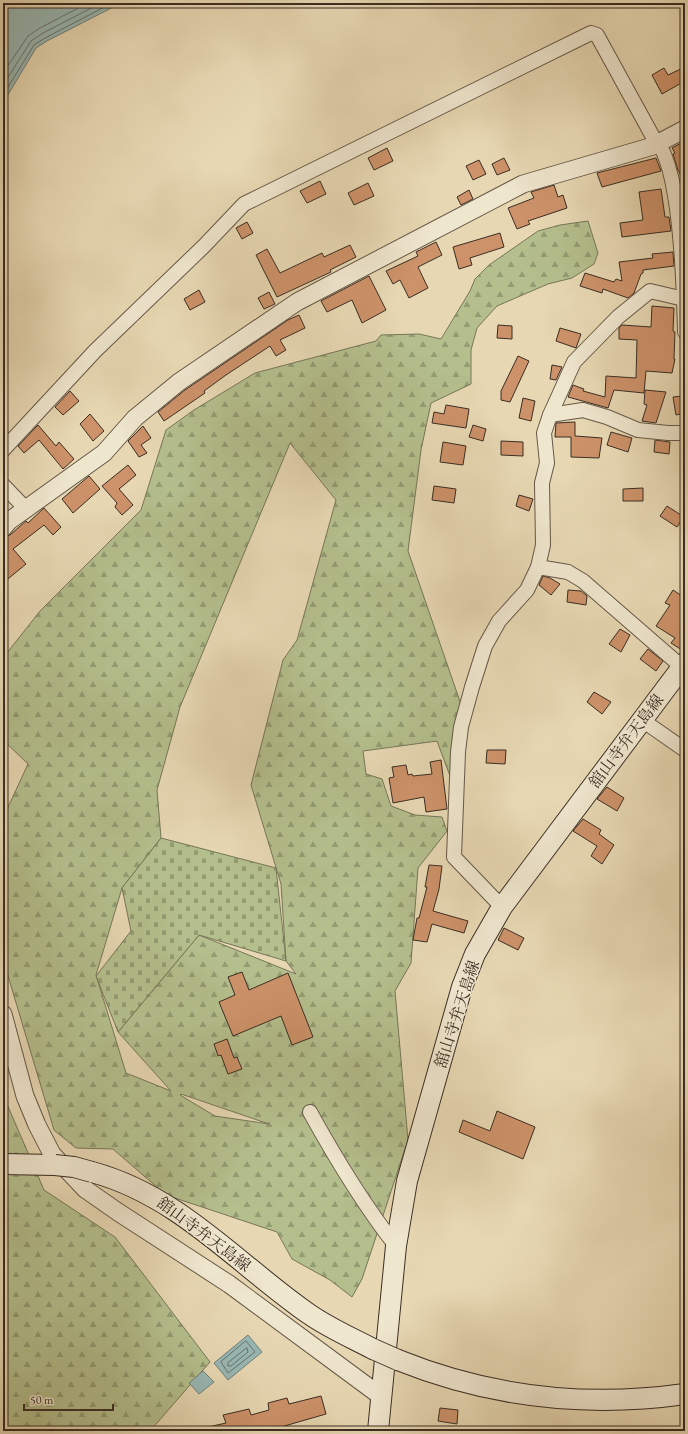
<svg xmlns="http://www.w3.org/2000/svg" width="688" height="1434" font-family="'EB Garamond','Noto Serif JP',serif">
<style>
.forest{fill:url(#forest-firs);stroke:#777658;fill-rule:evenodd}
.cemetery{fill:url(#cemetery-stones);stroke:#777658}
.water{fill:#98b8b4;stroke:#72807a}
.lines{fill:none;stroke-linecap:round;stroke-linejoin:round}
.shore{stroke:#69726c;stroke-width:1}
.building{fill:#cd926a;stroke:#3a2d23}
.minor-casing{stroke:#655847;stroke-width:16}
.tertiary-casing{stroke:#655847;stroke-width:19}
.secondary-casing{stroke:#3a2d23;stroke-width:22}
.minor{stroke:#efe6ce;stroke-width:14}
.tertiary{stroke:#efe6ce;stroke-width:17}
.secondary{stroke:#efe6ce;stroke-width:20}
.secondary-bridge-casing{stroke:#3a2d23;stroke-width:22;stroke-linecap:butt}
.secondary-bridge{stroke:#efe6ce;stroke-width:20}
.labels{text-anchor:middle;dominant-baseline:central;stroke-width:3;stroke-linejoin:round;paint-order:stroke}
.street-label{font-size:16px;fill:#3a2d23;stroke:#efe6ce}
</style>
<defs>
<pattern id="forest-firs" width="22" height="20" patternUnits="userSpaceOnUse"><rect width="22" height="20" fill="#b4bf8d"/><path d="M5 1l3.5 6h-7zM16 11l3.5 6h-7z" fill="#939c73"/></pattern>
<pattern id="cemetery-stones" width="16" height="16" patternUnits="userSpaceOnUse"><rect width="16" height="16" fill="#b4bf8d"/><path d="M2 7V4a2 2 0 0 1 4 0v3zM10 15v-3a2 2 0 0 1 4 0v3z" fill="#939c73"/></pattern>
</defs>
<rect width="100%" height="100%" fill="#e7d8b3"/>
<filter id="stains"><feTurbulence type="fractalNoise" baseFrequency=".005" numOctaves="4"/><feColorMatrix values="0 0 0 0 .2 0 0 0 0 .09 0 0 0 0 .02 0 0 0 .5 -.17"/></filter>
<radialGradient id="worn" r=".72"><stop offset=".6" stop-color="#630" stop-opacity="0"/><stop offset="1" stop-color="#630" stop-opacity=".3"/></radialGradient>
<g class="forest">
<path d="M588,221l10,32 -4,11 -22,14 -24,6 -51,22 -20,22 -6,22v34l-40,19 -10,47 -13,101 57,165 -9,76 -19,-51 -74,10 3,23 16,5 9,27 24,9 27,2 5,14 -29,37 -7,95 -16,28 13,149 -46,139 -10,18 -22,-17 -38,-21 -15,-27 -111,-37 -53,-46 -37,-1 -22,-18 -51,-171v-141l25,-54 -25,-24v-82l37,-47 101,-101 25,-80 28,-20 61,-37 121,-32 5,-6 38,-1 22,5 29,-48 5,-12 14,-14 49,-34 22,-6zM290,443l46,57 -39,140 -14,20 -32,125 30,99 5,77 10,13 -97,-39 -81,97 53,59 -45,-18 -30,-98 26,-87 39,-50 -4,-48 23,-83zM180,1095l1,-1 88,30 -54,-8z"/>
<path d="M3,1095l41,95 71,47 95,125 -60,69h-147z"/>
</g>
<path class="cemetery" d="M161,838l115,30 10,93 -87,-26 -81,97 -22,-56 35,-45 -9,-43z"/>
<g class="water">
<path d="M3,3h118l-74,38 -11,7 -33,55z"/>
<path d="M248,1335l14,17 -34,28 -14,-17z"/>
<path d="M203,1371l11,11 -15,12 -10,-11z"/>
</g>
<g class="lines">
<g class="shore">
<path d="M3,73l25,-37 12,-8 48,-25"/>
<path d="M3,85l28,-44 12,-8 58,-30"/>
<path d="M3,95l31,-50 11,-7 67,-35"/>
<path d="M246,1341l9,11 -27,21 -7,-11z"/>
<path d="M247,1348l1,4 -17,14h-3v-3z"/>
</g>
</g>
<g class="building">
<path d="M685,67v14l-23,13 -10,-19 12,-7 4,7z"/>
<path d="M685,141v42l-7,-13 -5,-16 2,-1 -3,-5z"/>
<path d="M387,148l6,13 -19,9 -6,-12z"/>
<path d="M504,158l6,12 -13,5 -5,-11z"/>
<path d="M656,158l5,13 -59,16 -5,-14z"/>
<path d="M479,160l7,14 -13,6 -7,-14z"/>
<path d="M320,181l6,13 -19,9 -7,-12z"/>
<path d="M368,183l6,13 -20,9 -6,-12z"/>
<path d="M554,185l4,12 5,-2 4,13 -39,13 2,3 -13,5 -9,-21 26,-10 -3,-6z"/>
<path d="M661,189l4,28h4l2,14 -49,6 -2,-14 23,-3 -4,-28z"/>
<path d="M469,190l4,9 -12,6 -4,-8z"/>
<path d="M247,222l6,11 -11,6 -6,-11z"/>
<path d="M500,233l4,14 -34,11 2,7 -13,4 -6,-22z"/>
<path d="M436,242l6,13 -24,12 10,21 -19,10 -9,-18 -7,4 -7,-13 32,-15 -2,-4z"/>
<path d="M350,245l6,12 -26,13 1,2 -54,25 -21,-42 11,-6 13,24 42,-20 2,4z"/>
<path d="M673,252l1,14 -31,4v3l-2,1 -7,19 -6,5 -25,-9 -1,4 -22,-7 5,-13 29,9 2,-3 6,2 -3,-19 34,-4 -1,-4z"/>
<path d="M369,276l17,34 -24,13 -10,-23 -25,12 -6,-11z"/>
<path d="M199,290l6,12 -15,8 -6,-11z"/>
<path d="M269,292l6,12 -11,5 -6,-11z"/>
<path d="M652,306l22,2 -1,23 2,1 -1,27h1l-3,14 -26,-2 -2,22 -30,-3 -6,18 -40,-11 5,-12 11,4 -1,2 22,6 1,-21 30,2 1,-38 -18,-1v-11l3,-3 29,2z"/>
<path d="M299,315l6,13 -25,12 6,10 -10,6 -6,-10 -44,29 -22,16 1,2 -41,28 -6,-9 27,-22 103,-70z"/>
<path d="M498,325l14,1v13l-15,-1z"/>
<path d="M560,328l21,6 -5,14 -20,-7z"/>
<path d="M518,356l11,5 -19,41 -9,-2v-9z"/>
<path d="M552,365l10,2 -6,13 -6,-1z"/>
<path d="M645,390l21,2 -10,31 -14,-2 5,-16 -3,-1z"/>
<path d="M70,391l9,10 -16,14 -8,-8z"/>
<path d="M683,396l2,17 -9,2 -3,-18z"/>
<path d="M523,398l12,3 -4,20 -12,-3z"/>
<path d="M446,405l23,4 -3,19 -34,-5 2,-11 10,2z"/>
<path d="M90,414l14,17 -11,10 -13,-17z"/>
<path d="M575,422v14l27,2 -3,20 -28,-1v-20h-16l1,-14z"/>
<path d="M38,425l18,21 3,-4 15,17 -11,10 -24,-29 -15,13 -6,-7z"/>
<path d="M473,425l13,4 -3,12 -14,-4z"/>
<path d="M143,426l8,12 -10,7 6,8 -8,4 -11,-16z"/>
<path d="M611,432l21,6 -4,14 -21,-7z"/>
<path d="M655,440l15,2 -1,12 -15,-2z"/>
<path d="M501,441l22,1v14l-22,-1z"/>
<path d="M443,442l23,4 -3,19 -23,-3z"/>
<path d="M128,465l8,10 -17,14 14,16 -11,10 -7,-8 2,-4 -15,-17z"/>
<path d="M89,476l11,13 -27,24 -11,-14z"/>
<path d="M434,486l22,3 -2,14 -22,-3z"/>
<path d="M643,488v13h-20v-12z"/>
<path d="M519,495l14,4 -4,12 -13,-5z"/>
<path d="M667,506l17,11 -7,10 -17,-11z"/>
<path d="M44,508l17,19 -8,8 -9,-10 -31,24 13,15 -23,19v-45l7,-3 16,-14 2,2z"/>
<path d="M543,576l7,2 10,6 -9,11 -12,-10z"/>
<path d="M568,590l13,1 6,5 -1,9 -19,-3z"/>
<path d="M673,590l12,8v47l-3,5 -11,-7 4,-5 -19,-12 14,-21 -5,-2z"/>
<path d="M620,629l10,6 -9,17 -12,-8z"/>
<path d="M648,649l15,12 -7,10 -16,-12z"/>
<path d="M594,692l17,10 -9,12 -15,-12z"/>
<path d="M487,750h19l-1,14 -19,-1z"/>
<path d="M441,760l6,49 -21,3 -2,-15 -31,6 -4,-25 5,-1 -2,-10 14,-2 2,10 4,-1 1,2 19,-2 -2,-12z"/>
<path d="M607,787l17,11 -7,13 -20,-12z"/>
<path d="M583,819l18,11 -2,4 15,11 -12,19 -11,-8 6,-10 -24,-15z"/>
<path d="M429,865l13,1 -3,23 -6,22 35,10 -4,12 -32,-9 -5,18 -14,-2 4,-22h2l8,-31h-2z"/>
<path d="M504,928l20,10 -6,12 -20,-10z"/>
<path d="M242,972l7,18 39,-17 25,64 -21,8 -11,-29 -48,20 -14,-34 16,-7 -7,-18z"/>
<path d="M227,1039l7,19 3,-1 5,12 -14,5 -7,-19 -3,1 -4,-12z"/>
<path d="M497,1111l38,16 -12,32 -64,-27 4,-12 27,11z"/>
<path d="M321,1396l5,18 -59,17h-59v-4l18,-4 -3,-8 26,-6 2,6 18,-5 -1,-7 19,-5 2,6z"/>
<path d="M440,1408l18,2 -1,14 -19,-3z"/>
</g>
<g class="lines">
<defs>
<g id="minor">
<path d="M550,415l33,-5 24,7 31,13 30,3h17"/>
<path d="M3,450l92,-99 109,-105 40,-42 347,-171 6,2 56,102c29,25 31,156 32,195"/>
<path d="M3,485l24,25"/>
<path d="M538,567l30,5 15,9 99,86"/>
<path d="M642,720l43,30"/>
<path d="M502,907l-48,-50 4,-105 3,-25 11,-40 13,-41 14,-25 28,-31 11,-23 5,-22 -1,-62 5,-20 -3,-30 6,-18 24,-53 44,-45 32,-26 34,8"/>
<path d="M310,1112c26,47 53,92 86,134"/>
</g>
<g id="tertiary">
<path d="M3,528l6,-7 95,-68 31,-35 44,-36 118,-80 226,-118 130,-38 32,-17"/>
<path d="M3,1014l22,82 12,29 15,29 33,35 33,23 111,72 153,113"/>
</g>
<g id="secondary">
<path d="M3,1164l52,1"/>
<path d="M92,1172c88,24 145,92 217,142 20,14 43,24 64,35"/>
<path d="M398,1360c92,37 188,48 287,34"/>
<path d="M378,1431l18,-185 11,-65 55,-194 13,-33 27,-47 183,-244"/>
</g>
</defs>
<use href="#minor" class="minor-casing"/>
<use href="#tertiary" class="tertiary-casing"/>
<use href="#secondary" class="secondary-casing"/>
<use href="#minor" class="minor"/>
<use href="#tertiary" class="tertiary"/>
<use href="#secondary" class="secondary"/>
<defs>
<g id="secondary-bridge">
<path d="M55,1165l19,2 18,5"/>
<path d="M373,1349l25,11"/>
</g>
</defs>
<use href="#secondary-bridge" class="secondary-bridge-casing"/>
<use href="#secondary-bridge" class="secondary-bridge"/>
</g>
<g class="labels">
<g class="street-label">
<text transform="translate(626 741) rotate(-53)">舘山寺弁天島線</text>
<text transform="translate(457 1014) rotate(-72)">舘山寺弁天島線</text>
<text transform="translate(204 1234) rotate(37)">舘山寺弁天島線</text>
</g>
</g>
<rect width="688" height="1434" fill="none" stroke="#e7d8b3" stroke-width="16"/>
<rect x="4" y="4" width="680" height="1426" fill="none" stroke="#3a2d23" stroke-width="2"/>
<rect x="8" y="8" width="672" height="1418" fill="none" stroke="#3a2d23"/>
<path d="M24 1404v6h89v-6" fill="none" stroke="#3a2d23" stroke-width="2"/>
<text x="30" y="1404" font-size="12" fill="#3a2d23" stroke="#efe6ce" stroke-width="3" paint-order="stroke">50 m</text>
<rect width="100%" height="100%" filter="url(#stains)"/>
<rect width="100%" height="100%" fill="url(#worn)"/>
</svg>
